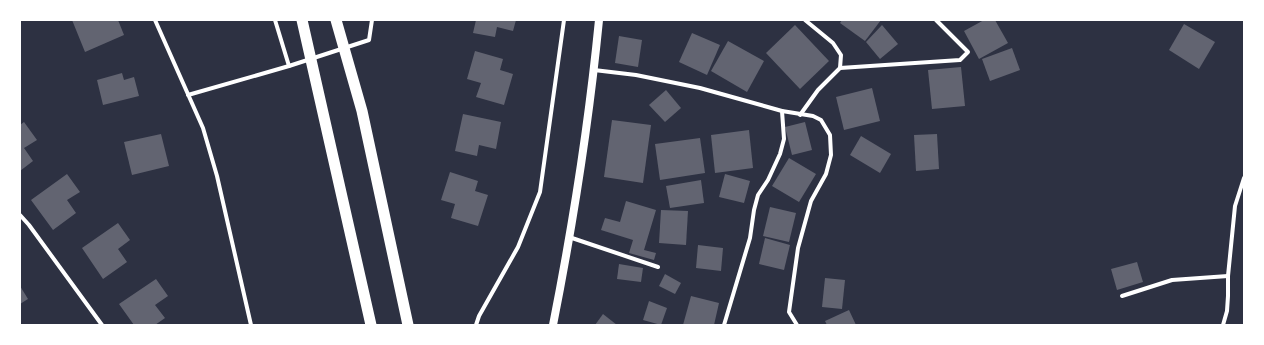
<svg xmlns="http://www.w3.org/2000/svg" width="1264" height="345" font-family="'Space Grotesk',sans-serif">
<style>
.building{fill:#626471}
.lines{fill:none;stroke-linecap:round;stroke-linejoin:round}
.minor{stroke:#fff;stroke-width:4}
.secondary{stroke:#fff;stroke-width:8}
.trunk{stroke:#fff;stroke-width:11}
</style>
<rect width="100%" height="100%" fill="#2d3142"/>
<g class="building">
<path d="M72,20h46l6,15 -39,17z"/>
<path d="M476,20h40l-3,11 -16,-4 -2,10 -22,-4z"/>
<path d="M842,20h39l-16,21 -25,-18z"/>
<path d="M984,20h11l13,23 -29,16 -15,-28z"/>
<path d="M1184,24l31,18 -16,27 -30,-19z"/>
<path d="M795,25l34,36 -29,28 -34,-36z"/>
<path d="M882,25l16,19 -18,15 -14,-17z"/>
<path d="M692,33l28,12 -13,30 -28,-13z"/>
<path d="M619,36l23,4 -4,27 -23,-4z"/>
<path d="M728,41l36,20 -17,31 -36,-21z"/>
<path d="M1012,48l8,22 -30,11 -8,-22z"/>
<path d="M475,51l28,8 -3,11 13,4 -9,31 -28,-8 5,-14 -14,-4z"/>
<path d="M961,67l4,39 -33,3 -4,-39z"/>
<path d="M122,73l2,7 10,-3 5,19 -36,9 -6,-25z"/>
<path d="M872,88l8,33 -36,9 -8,-33z"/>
<path d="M666,90l15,18 -16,14 -16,-17z"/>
<path d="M463,114l38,8 -5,27 -17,-4 -2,11 -22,-5z"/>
<path d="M612,120l39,5 -8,58 -39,-6z"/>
<path d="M24,122l13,18 -13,8 9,13 -13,10v-46z"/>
<path d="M805,122l7,28 -20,5 -7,-28z"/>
<path d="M749,130l4,38 -38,5 -4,-38z"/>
<path d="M161,134l8,32 -37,9 -8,-33z"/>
<path d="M937,134l2,35 -23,2 -2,-36z"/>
<path d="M861,136l30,18 -11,19 -30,-18z"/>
<path d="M700,138l5,35 -45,7 -5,-36z"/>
<path d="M789,158l27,16 -17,28 -27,-16z"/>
<path d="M450,172l28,9 -3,10 13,4 -10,31 -27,-8 4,-14 -14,-4z"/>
<path d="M67,174l13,18 -13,8 9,13 -23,17 -22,-30z"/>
<path d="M725,174l25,7 -6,22 -25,-6z"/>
<path d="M701,180l3,23 -34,5 -4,-22z"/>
<path d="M626,201l30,9 -12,40 12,3 -2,7 -25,-7 4,-13 -32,-10 4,-12 15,4z"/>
<path d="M770,207l26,6 -7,29 -26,-6z"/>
<path d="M661,210l27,1 -2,34 -27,-2z"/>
<path d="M118,223l12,17 -12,9 9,13 -24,17 -21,-31z"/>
<path d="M765,238l25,7 -6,25 -25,-6z"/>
<path d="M698,245l25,3 -2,23 -25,-3z"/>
<path d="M1137,262l6,20 -26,8 -6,-21z"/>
<path d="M619,264l24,4 -2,14 -24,-3z"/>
<path d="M665,274l16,9 -6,11 -16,-8z"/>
<path d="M825,278l20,2 -3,29 -20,-2z"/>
<path d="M156,279l12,17 -13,9 10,13 -10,7h-21l-15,-21z"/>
<path d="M20,286l8,13 -8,5z"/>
<path d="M691,296l28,7 -5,22h-31z"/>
<path d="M649,301l18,7 -6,17 -18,-5z"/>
<path d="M849,310l7,15h-29l-2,-4z"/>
<path d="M603,314l14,11h-22z"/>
</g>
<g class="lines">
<g class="minor">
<path d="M155,20l48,108 14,48 34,149"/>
<path d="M275,20l14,46"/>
<path d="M840,68l120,-8 8,-8 -32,-32"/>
<path d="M594,70l42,5 64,13 82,23 2,28 -4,15 -12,26 -10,15 -4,15 -4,28 -26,87"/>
<path d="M188,95l101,-29 80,-26 3,-20"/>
<path d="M782,111l31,5 8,4 9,15 1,20 -5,19 -15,27 -13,47 -9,64 8,13"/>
<path d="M800,115l18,-25 22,-22 1,-13 -8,-12 -28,-23"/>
<path d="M20,215l9,10 73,100"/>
<path d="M569,237l89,30"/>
<path d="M1122,296l50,-16 56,-4"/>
<path d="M476,325l3,-9 39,-69 22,-55 24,-172"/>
<path d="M1223,325l4,-14 1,-15v-20l7,-70 9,-28"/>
</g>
<path class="secondary" d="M553,325c20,-101 36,-203 46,-305"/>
<g class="trunk">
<path d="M302,20l69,305"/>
<path d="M336,20l26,91 46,214"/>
</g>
</g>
<rect width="1264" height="345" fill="none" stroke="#ffffff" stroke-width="42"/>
</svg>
